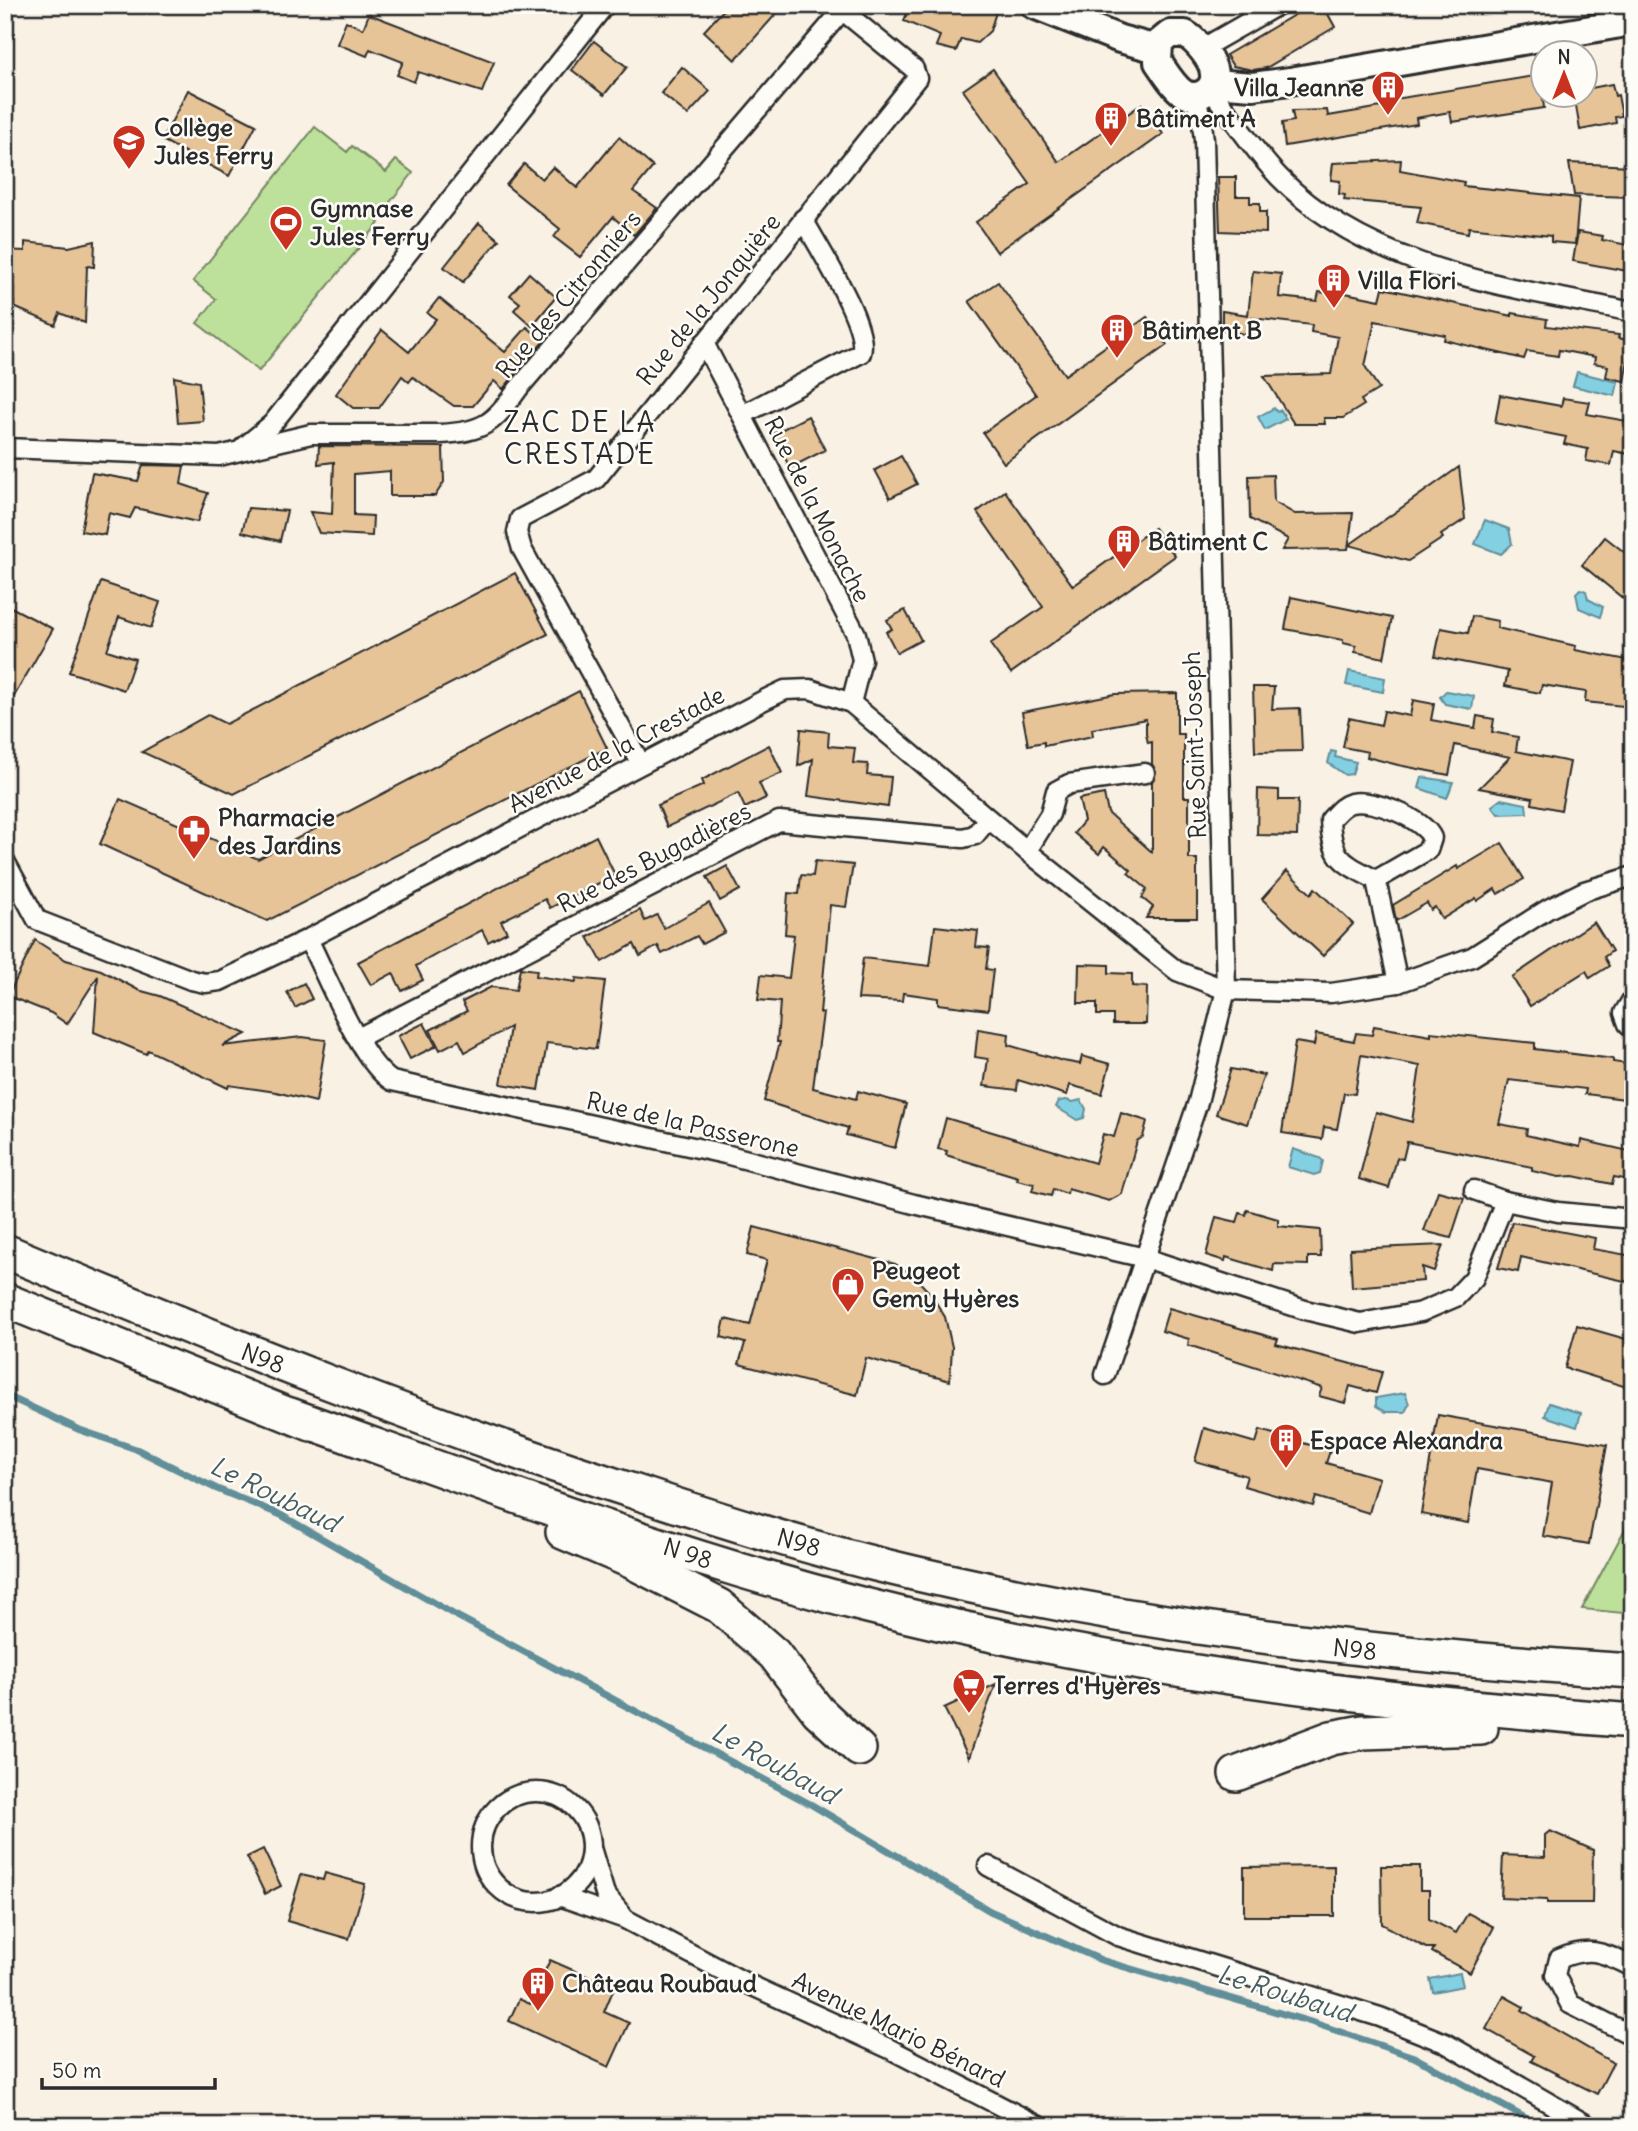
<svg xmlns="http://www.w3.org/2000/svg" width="1638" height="2131" font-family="Delius,sans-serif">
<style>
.green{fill:#bde19b;stroke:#748663;stroke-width:2}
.water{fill:#84d0e3;stroke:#608e99;stroke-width:2}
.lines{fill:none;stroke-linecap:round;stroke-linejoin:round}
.stream{stroke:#608e99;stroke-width:7}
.building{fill:#e7c498;stroke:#2b2b2b;stroke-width:2}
.street-casing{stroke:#2b2b2b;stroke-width:23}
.secondary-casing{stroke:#2b2b2b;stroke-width:32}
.primary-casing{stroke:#2b2b2b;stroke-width:35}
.highway-casing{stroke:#2b2b2b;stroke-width:38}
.street{stroke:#fdfcf7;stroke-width:18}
.secondary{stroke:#fdfcf7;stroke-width:26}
.primary{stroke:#fdfcf7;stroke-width:30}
.highway{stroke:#fdfcf7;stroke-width:33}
.labels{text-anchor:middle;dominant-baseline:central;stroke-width:5;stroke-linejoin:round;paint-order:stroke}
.poi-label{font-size:24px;font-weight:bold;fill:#2b2b2b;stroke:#fdfcf7;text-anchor:start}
.street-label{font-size:24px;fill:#2b2b2b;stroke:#fdfcf7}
.water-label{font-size:26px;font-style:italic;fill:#465d62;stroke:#fdfcf7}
.quarter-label{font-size:28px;letter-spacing:2px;fill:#2b2b2b;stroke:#fdfcf7}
</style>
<rect width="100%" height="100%" fill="#f9f1e4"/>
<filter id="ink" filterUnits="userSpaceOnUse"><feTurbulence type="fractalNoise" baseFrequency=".0143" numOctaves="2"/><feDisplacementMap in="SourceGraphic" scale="14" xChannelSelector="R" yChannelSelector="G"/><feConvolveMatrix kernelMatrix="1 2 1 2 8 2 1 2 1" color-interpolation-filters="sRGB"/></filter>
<g filter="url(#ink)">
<g class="green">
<path d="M315,127l32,25 5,-6 34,26 10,-12 17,13 -37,47 3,3 -120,148 -62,-48 19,-24 -23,-18z"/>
<path d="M1633,1514v100l-51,-5z"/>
</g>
<g class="water">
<path d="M1577,372l41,10 -3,14 -42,-10z"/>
<path d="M1274,408l3,4 4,-2 5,9 -21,11 -7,-13z"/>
<path d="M1485,520l24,9 3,15 -11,10 -26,-10z"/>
<path d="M1580,589l6,2 2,8 15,8 -3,10 -21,-9 -3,-15z"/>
<path d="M1349,671l36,7 -2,14 -37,-7z"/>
<path d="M1446,691l28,5 -2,13 -27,-5 -5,-7z"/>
<path d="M1331,751l5,1 -1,5 21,5 -4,12 -7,1 -17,-12z"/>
<path d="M1422,777l31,5 -6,16 -28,-10z"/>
<path d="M1501,799l25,5 1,9 -29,1 -6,-8z"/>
<path d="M1066,1100l7,2 8,-2 5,9 -2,9 -7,2 -21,-13 3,-6z"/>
<path d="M1293,1149l27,9 3,3 -3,12 -6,2 -26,-8z"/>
<path d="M1405,1393l4,11 -4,8h-19l-10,-6v-8z"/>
<path d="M1549,1403l32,10 -4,14 -32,-11z"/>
<path d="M1460,1973l3,13 -30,6 -3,-13z"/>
</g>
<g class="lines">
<path class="stream" d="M5,1395l75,35 56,19 81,40 64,26 172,99 359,191 178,106 111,49 213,63 100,34 126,69"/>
</g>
<g class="building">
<path d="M728,5h56l-49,55 -31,-29z"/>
<path d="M910,5h68l18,7 -6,19 -13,12 -16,-4 -5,12 -20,-5 4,-10 -36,-15z"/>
<path d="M1311,5h12l12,22 -69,41 -13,2 -20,-4 -7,-11z"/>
<path d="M369,14l125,48 -12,30 -64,-20 -4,10 -17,-7 6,-13 -33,-13 -3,7 -30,-12 9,-23 17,8z"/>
<path d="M594,41l33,26 -23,28 -32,-25z"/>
<path d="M682,67l28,24 -22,24 -27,-22z"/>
<path d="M993,69l66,93 83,-58 21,30 -166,118 -21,-30 54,-38 -67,-94z"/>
<path d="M1540,75l4,33 -92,14 -2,-10 -34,6 1,6 -132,22 -3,-23 12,-2 -2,-10 35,-1 1,6 53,-9 4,6 -2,-12z"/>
<path d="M1612,84l3,12 3,-1 4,21 -7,1 1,6 -36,7 -6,-36h12v-5z"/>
<path d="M188,90l68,35 -27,51 -67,-36z"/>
<path d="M619,137l34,30 -20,24 24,17 -23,27 -21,-18 -33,40 -26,-20 6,-8 -54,-44 18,-21 18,15 11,-12 24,21z"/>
<path d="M1401,160l-1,10 64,12 -1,4 116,12 -4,46 -24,-2v-6l-82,-9 -1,6 -51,-10 4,-16 -77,-7 1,-5 -6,-1 1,-13 -9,-1 2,-17z"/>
<path d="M1569,163l63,3 -2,31 -56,-2z"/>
<path d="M1218,177h18v19h14v7h10v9h6v21l-46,-2z"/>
<path d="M479,223l20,17 -36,42 -19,-15z"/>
<path d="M1578,232l25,4 -1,4 31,6v26l-60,-11z"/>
<path d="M95,241l-1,26 -7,-1 -2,57 -25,-10 -5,12 -41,-18v-5l-9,-4v-48l20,1v-9l44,5z"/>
<path d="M1253,271l28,3 -2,23 38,4 2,-9 15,2 1,-3 45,9 3,-12 129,28v-3l35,6 -1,7 73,9 -1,3 14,3 -8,40 -18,-4 2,-11 -14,-3 1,-6 -36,-7 -1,6 -31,-5 -3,8 -80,-19 1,-5 -70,-14 -10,45 14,23 -18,11 3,5 -21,13h-19l1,6h-31l-30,-48 67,-2 7,-37 -27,-5 1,-7 -60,-7 -2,17 -28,-5v-19l26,4z"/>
<path d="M529,273l27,24 -24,29 -18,-16 6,-7 -10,-8z"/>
<path d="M998,282l67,93 82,-58 20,28 -163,118 -21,-30 53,-38 -67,-94z"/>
<path d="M439,298l66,54 22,-25 17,14 -41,48 -9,-8 -21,25h-19l-41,-29 -4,5 -7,-6 -23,32h-26l-17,-14 46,-64 27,22 27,-33 -9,-6z"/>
<path d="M174,377l25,5 4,39 -25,2z"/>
<path d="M1500,395l61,11 2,-8 27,4 -3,12 46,8v33l-19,-4 -3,14 -25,-4 2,-12 -24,-5 2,-7 -71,-14z"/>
<path d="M808,416l17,34 -35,18 -17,-34z"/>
<path d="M319,446l124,1 1,35 -9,14h-45v-25l-36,3v41l19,1 -1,20 -53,-3 -9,-21 22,2 2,-52 -16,2z"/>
<path d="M901,456l16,28 -27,14 -15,-28z"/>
<path d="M143,465l41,1 -3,18 27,9 -11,29 -62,-14 -5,10 -21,-5 -4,22 -24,-4 11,-58 46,8z"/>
<path d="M1459,467l6,52 -24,16 2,3 -35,23 -59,-16z"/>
<path d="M1273,475l1,27 21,12 58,-1 -5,36 -66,1 6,-11 -38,-20 -1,-43z"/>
<path d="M1005,491l68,95 81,-58 21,28 -164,117 -21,-29 53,-37 -66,-95z"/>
<path d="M248,508l39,3 -7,30 -38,-9z"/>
<path d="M1605,537l28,22v31l-8,10 -43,-35z"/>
<path d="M515,573l33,61 -314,160 -92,-42 66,-37 18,9z"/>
<path d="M101,582l59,20 -9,26 -32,-11 -12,33 28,9 -11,31 -55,-18z"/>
<path d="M1291,597l101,21 -8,40 -29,-6 1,-6 -13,-3v-3l-58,-11z"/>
<path d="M5,604l48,25 -48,83z"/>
<path d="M905,610l16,30 -24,13 -11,-21 6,-3 -5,-9z"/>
<path d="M1472,616l26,5 -1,7 79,18 -1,4 58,11v46l-48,-5 1,-10 -44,-7 -2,8 -35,-7 3,-15 -73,-14 6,-29 27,5z"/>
<path d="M1253,687h21l-2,22 28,-1 2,43 -47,1z"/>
<path d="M579,691l28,57 -340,173 -167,-77 20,-45 138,60z"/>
<path d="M1177,693v41h7v63h5v62h8v59h-51l7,-11 -11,-9 5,-9 -19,-16 3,-3 -27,-23 -5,7 -25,-21 10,-12 -5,-22 25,-5 4,19 44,39v-70l4,-10 -4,-8v-22l-4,1 -2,-9v-15l-54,10 1,7 -49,10v-4l-16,3 -6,-33 93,-18z"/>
<path d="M1413,700l21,4 -3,16 44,8 2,-12 17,3 -2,13 26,5 -2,14 54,11 -9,48 -29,-6 1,-6 -54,-10 31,-31 -55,-12 -6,30 -51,-10 -31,-8 1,-5 -25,-5 6,-29 32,7 3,-14 26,5z"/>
<path d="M801,729l28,3 -1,14 27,2 -2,15 15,1 -1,11 24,2 -3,30 -80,-11 5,-37 -15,7z"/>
<path d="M769,745l13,28 -23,10 7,15 -21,10 -7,-15 -71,34 -9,-22 46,-20 -2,-5z"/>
<path d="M1258,789l21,1v10h19l-1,36 -40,-1z"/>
<path d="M596,836l19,39 -65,33 -5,-9 -44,22 6,11 -19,10 -6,-12 -43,23 -23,13 7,14 -21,11 -9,-18 -22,12 -13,-23z"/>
<path d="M1502,843l22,36 -26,15 -3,-5 -18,12 -1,-3 -34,21 -7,-12 -4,3 -4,-7 -31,18 -3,-16 64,-39 1,3z"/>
<path d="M815,861l38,4 -7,42 -16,-2 -10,108h3l-10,75 43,11 2,-8 48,13 -11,44 -49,-13 2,-7 -84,-27 16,-59h-3l3,-40 -22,-2 3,-25 28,3 5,-43 -9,-1 3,-41 11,1 2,-19 12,1z"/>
<path d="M727,866l13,24 -20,11 -13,-24z"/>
<path d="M1287,871l24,23 4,-6 38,36 -30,32 -61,-57z"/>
<path d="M709,903l16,29 -23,12 -5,-8 -35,18 -4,-8 -18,10 -6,-12 -32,18 -14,-25 52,-27 5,11 12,-6 7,13z"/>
<path d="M1594,922l18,29 -8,6 5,9 -19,12 -4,-7 -56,35 -18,-29z"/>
<path d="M935,926l43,5 -2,16 13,1 -3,21 7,1 -5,40 -50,-6v-6l-35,-5 -1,8 -44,-2 5,-41 67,8z"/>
<path d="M35,940l31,20 35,10 37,20 22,6 86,38 -24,12 80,-9 24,3 -10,62 -40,-10 -47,-7 -1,3 -80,-38 -2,4 -52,-22 4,-56 -31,48 -16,-11 -43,-17z"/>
<path d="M1079,964l30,1v8l23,1v12l15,1 -1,37h-33v-9h-16v-12h-19z"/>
<path d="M520,968l17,2 -1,6 40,6v-4l29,3 -9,68 -49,-6 -8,47 -38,-6 9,-57 -45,25 -6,-12 -19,10 -10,-20 37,-19 -5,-9 29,-15 25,3z"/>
<path d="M304,983l8,16 -17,9 -8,-16z"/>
<path d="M424,1023l12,23 -26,13 -12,-23z"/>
<path d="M1374,1026l57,10v-4l104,11v6l78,10v3l20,3v35l-48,-6 1,-5 -77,-9 -10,44 28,5 -1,6 54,12 1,-7 52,12v29l-19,-4 -2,7 -39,-8 -14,1 -27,-6v-4l-125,-25 -4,17 -6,-1 -8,30 -30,-9 17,-67 36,10 8,-56 -59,-11 -6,39 -11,-1 -7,36 -13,-2 -2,12 -40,-6 13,-91 19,3 2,-11 38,7 2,-8 16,2z"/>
<path d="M978,1029l31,5 -1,11 55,16 17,3 2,-8 28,8 -8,30 -32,-9 -3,10 -49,-15 -1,10 -33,-4 4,-27 -13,-2z"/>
<path d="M1231,1069l33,6 -17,49 -31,-10z"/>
<path d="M1121,1113l26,8 -4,16 -6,4 -15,53 -13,7 -41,-12 -1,5 -14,-5 -2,7 -19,-5 2,-7 -17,-4 1,-3 -72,-22 1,-4 -9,-2 8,-31 149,45 8,-29 11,3z"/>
<path d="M1438,1191l26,7 -13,40 -27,-7z"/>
<path d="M1247,1210l31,9v7l42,4 1,27h-13v8l-34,-1 -1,7 -47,-14 -1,4 -19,-6 10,-38 21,5 3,-9 6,2z"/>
<path d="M1512,1222l83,16 -2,11 40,7v27l-112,-26 -3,15 -20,-4z"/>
<path d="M754,1227l141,37 18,11 17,18 15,24 7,30 -2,34 -84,-23 -9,37 -118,-31 6,-21 -24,-6 4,-18 25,6 17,-65 -20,-5z"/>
<path d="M1443,1245l-9,26 -12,-4 1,14 -71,6 -2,-38z"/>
<path d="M1169,1308l109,31 -2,5 106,28 -6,21 -26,-7 -5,17 -26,-7 3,-8 -134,-43 1,-6 -27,-8z"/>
<path d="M1577,1325l56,16v48l-68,-21z"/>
<path d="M1438,1415l169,30 -18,99 -46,-8 9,-53 -26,-5 -49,-9 -9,54 -47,-9z"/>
<path d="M1204,1428l52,15 4,-13 70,21 -4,12 53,15 -10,35 -53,-16 -3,9 -69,-20 3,-10 -52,-15z"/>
<path d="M996,1684l-19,50 -8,24 -25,-50z"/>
<path d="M1550,1831l43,19 -1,53h-45v-3l-46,-2 2,-43 42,2v-22z"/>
<path d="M263,1849l18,37 -16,8 -18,-37z"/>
<path d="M1334,1866v50h-90v-49z"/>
<path d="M1381,1866h39v24h9v29l27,14 12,-20 26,14 -24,46 -38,-21 2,-4h-8l-44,-24z"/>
<path d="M325,1873l40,11 -16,55 -62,-18 14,-46 22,5z"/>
<path d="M550,1960l64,28 -10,24 25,11 -20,44 -100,-46 10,-22 11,5z"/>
<path d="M1504,1996l20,11 -2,3 91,53 -16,31 -66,-33 3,-5 -48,-27z"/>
</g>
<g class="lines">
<defs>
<g id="street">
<path d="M1201,49l77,-44"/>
<path d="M1210,89c23,29 44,62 69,88 91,94 232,110 354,135"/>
<path d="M704,343l152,291 6,26 -11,43"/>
<path d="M742,415l119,-62c9,-27 -43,-106 -58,-134"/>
<path d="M244,447l28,-23 333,-419"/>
<path d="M5,448l214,8 92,-22h129c44,-2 54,-11 78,-45l329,-384"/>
<path d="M641,764l-119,-215 -5,-17 3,-13 76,-40 321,-401 -3,-9 -71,-58"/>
<path d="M1027,851l23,-37 6,-23 13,-7 76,-11"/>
<path d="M5,861l32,59 154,60 14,3 15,-2 88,-42 456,-239 21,-10 25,-1 41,14 176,148 150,120 49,19 105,3 67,-10 74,-26 76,-48 36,-18 49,-15"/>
<path d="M1376,880c-34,-18 -44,-20 -46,-60 7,-7 11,-14 21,-17 21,-5 72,15 81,35l-4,12 -52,30 22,103"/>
<path d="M308,939c18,35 53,124 84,142l333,73 189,50 231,54 160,52 55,13 61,-11 35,-15 18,-19 31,-77"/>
<path d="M1633,998l-9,15 4,11 5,4"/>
<path d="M358,1038l421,-217 184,17 12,-3 13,-16"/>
<path d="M1474,1190l31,11 53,11 75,7"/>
<path d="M1105,1375l93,-273 28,-112 -22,-850 -3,-25 -7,-19"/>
<circle cx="536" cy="1847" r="55"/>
<path d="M592,1851l13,43 18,22"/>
<path d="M988,1866l130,70 262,81 65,26 144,83"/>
<path d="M559,1896l66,23 121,64 144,66 149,77"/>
<path d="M1633,1967c-30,-14 -42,-22 -74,-8l-4,16 15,29 63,32"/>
</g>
<g id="secondary">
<path d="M1034,5l86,34 37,10"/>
<path d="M1170,34h15c12,7 28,26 29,40 2,17 -17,27 -31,19 -10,-7 -18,-21 -25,-31l1,-19z"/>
<path d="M1214,83l39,3 37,-5 342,-59"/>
</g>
<path id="primary" d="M1633,9v15"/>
<g id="highway">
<path d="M5,1251c212,89 424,175 643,245 76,25 152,49 228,68 252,62 499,91 757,107"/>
<path d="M5,1300l306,124"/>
<path d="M290,1415c190,68 379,140 574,190 252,64 510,96 769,116"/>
<path d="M563,1532l68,29 88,45 55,48 44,57 41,38"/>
<path d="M1236,1774l95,-36 32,-6 118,-4"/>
</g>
</defs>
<use href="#street" class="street-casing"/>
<use href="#secondary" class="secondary-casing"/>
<use href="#primary" class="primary-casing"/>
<use href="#highway" class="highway-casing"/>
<use href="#street" class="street"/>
<use href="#secondary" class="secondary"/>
<use href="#primary" class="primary"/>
<use href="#highway" class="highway"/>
</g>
</g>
<defs>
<symbol id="building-pin" viewBox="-11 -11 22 30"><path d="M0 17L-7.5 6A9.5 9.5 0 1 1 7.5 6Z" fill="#c8321e" stroke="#fdfcf7"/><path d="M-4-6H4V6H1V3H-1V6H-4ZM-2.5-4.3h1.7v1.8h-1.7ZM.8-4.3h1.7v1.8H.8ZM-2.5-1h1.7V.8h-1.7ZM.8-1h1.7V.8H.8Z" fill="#fff"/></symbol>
<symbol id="school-pin" viewBox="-11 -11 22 30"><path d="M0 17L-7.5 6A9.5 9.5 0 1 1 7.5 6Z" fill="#c8321e" stroke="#fdfcf7"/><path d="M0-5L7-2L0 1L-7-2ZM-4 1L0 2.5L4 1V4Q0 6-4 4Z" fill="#fff"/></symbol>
<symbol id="stadium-pin" viewBox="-11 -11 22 30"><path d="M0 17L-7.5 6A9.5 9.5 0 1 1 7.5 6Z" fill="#c8321e" stroke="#fdfcf7"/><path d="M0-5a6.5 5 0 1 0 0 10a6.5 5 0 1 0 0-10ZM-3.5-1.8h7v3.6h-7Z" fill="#fff"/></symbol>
<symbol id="pharmacy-pin" viewBox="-11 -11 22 30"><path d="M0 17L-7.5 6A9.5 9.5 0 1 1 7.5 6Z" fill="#c8321e" stroke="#fdfcf7"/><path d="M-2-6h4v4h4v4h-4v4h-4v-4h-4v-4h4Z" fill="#fff"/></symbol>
<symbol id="shop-pin" viewBox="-11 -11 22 30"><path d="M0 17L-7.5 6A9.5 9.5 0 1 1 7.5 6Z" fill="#c8321e" stroke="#fdfcf7"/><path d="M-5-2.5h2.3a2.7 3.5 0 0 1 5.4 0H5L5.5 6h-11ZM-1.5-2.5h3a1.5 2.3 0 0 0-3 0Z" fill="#fff"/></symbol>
<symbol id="supermarket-pin" viewBox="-11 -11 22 30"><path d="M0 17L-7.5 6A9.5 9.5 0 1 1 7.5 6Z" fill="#c8321e" stroke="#fdfcf7"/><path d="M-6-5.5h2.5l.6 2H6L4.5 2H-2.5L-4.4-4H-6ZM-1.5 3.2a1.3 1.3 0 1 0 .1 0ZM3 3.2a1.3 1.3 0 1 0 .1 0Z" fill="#fff"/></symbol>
</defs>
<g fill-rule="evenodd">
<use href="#building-pin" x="1369" y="68" width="38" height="52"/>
<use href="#building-pin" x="1092" y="99" width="38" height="52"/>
<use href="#school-pin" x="110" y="122" width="38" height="52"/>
<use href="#stadium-pin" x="267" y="203" width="38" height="52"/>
<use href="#building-pin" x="1315" y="261" width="38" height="52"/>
<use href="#building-pin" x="1098" y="311" width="38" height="52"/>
<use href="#building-pin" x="1105" y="522" width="38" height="52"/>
<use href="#pharmacy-pin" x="175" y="812" width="38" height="52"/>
<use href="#shop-pin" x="829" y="1265" width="38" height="52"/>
<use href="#building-pin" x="1267" y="1421" width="38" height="52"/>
<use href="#supermarket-pin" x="950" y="1666" width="38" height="52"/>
<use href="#building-pin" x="519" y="1964" width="38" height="52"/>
</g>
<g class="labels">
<g class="poi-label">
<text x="1364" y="87" text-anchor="end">Villa Jeanne</text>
<text x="1136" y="118">Bâtiment A</text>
<text x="154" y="127">Collège<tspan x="154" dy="28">Jules Ferry</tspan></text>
<text x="310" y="208">Gymnase<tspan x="310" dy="28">Jules Ferry</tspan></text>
<text x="1358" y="280">Villa Flori</text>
<text x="1142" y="330">Bâtiment B</text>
<text x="1148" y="541">Bâtiment C</text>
<text x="218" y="817">Pharmacie<tspan x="218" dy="28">des Jardins</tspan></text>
<text x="872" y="1270">Peugeot<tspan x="872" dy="28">Gemy Hyères</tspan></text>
<text x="1310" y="1440">Espace Alexandra</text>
<text x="993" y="1685">Terres d'Hyères</text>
<text x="562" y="1983">Château Roubaud</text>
</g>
<g class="street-label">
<text transform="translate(568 294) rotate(-50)">Rue des Citronniers</text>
<text transform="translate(708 299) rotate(-51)">Rue de la Jonquière</text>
<text transform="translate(818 509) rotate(63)">Rue de la Monache</text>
<text transform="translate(1194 745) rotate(-92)">Rue Saint-Joseph</text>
<text transform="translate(616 749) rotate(-28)">Avenue de la Crestade</text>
<text transform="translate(654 857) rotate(-27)">Rue des Bugadières</text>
<text transform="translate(693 1124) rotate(13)">Rue de la Passerone</text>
<text transform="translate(263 1358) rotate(21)">N98</text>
<text transform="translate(799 1542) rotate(16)">N98</text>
<text transform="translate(688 1553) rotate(18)">N 98</text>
<text transform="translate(1355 1649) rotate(6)">N98</text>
<text transform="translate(899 2029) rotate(26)">Avenue Mario Bénard</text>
</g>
<g class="water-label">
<text transform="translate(275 1494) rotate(26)">Le Roubaud</text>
<text transform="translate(775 1763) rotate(29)">Le Roubaud</text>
<text transform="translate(1285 1993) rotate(17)">Le Roubaud</text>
</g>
<g class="quarter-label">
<text x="580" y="422">ZAC DE LA<tspan x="580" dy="32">CRESTADE</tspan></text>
</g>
</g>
<rect width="1638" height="2131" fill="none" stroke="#fdfcf7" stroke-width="28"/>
<rect x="14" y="14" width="1610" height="2103" fill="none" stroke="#2b2b2b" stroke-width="2.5" filter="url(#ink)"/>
<g transform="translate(1564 74)"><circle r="33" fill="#fdfcf7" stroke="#a9a8a5" stroke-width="2"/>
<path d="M0-5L12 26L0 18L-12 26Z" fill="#c8321e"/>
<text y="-10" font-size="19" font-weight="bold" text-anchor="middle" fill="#2b2b2b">N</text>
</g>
<path d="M42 2078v10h173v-10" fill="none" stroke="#2b2b2b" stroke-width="3.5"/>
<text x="52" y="2078" font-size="21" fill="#2b2b2b" stroke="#fdfcf7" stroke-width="5" paint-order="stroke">50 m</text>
</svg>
